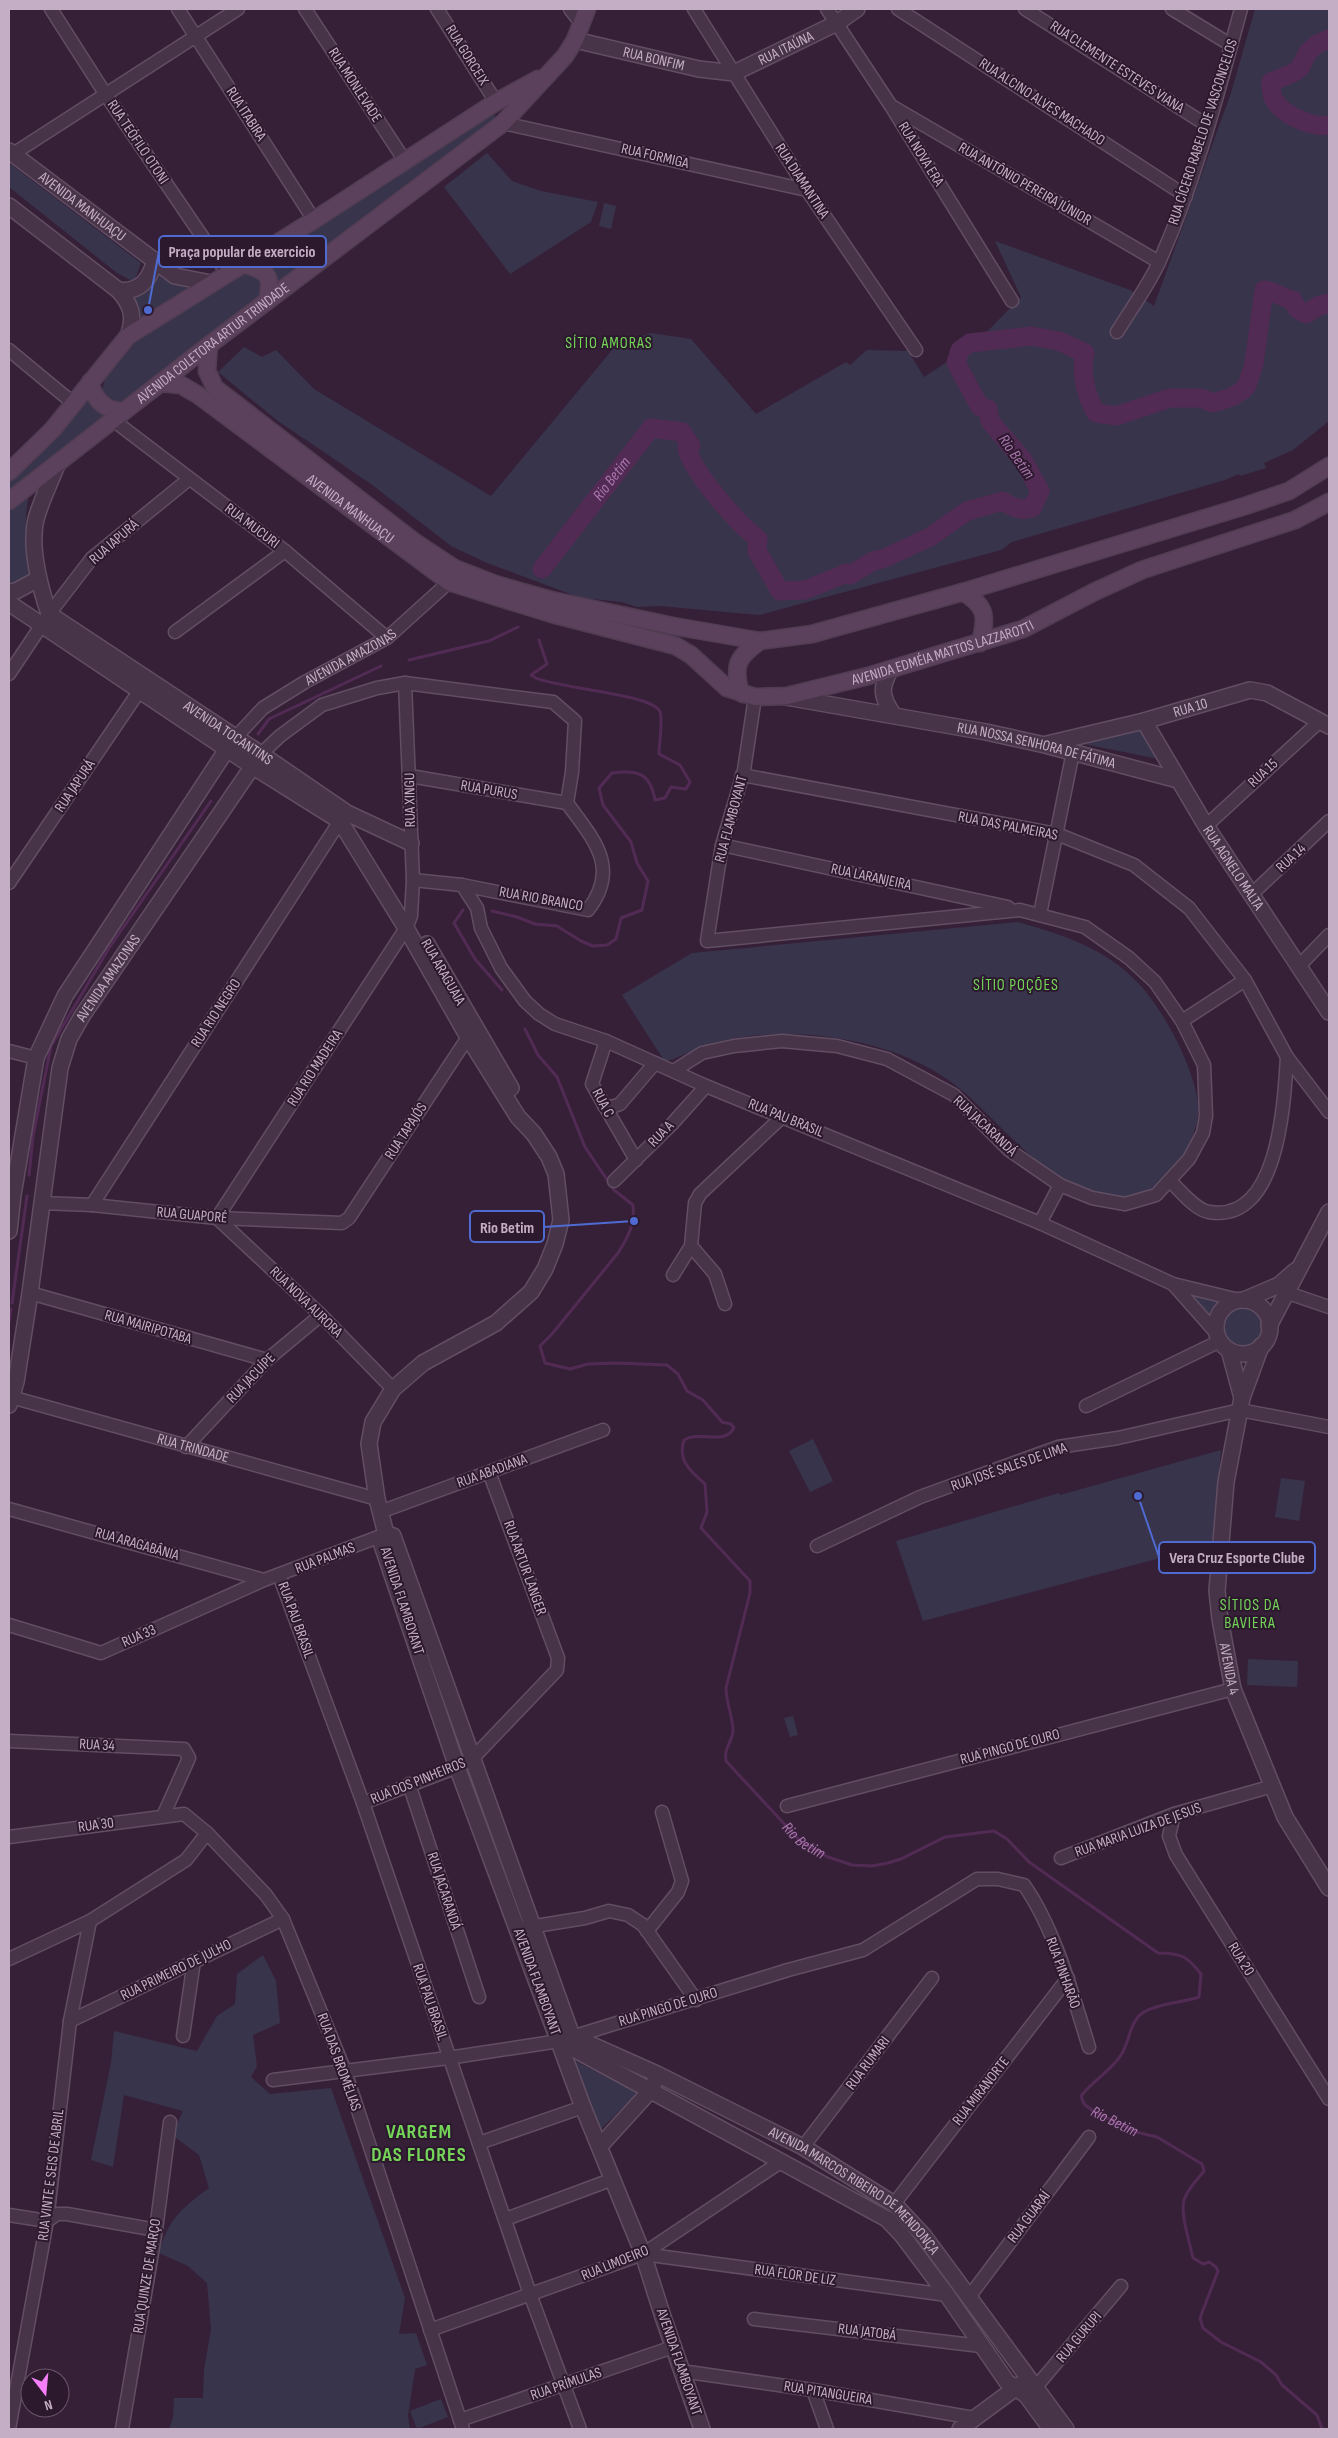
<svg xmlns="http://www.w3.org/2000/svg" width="1338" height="2438" font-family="'Sofia Sans Condensed',sans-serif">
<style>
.green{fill:#38344c}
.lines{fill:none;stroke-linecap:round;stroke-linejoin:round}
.stream{stroke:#522b54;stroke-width:3}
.river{stroke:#522b54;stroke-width:19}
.minor-casing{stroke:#624e63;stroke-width:15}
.tertiary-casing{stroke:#624e63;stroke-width:18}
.secondary-casing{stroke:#513d52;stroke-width:19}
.minor{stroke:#473449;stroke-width:12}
.tertiary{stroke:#473449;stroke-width:15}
.secondary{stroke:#5b415c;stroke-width:16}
.labels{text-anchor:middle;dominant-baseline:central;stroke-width:4;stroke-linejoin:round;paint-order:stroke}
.street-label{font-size:15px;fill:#c4aec5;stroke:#2c192d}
.neighbourhood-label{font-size:16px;letter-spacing:1px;fill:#74d559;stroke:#2c192d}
.water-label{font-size:16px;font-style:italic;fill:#aa75ae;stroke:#2c192d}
.district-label{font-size:20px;font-weight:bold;letter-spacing:1px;fill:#74d559;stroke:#2c192d}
.leader{fill:none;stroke:#4f6bd2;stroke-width:2}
.callout-dot{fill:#4f6bd2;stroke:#2c192d;stroke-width:2}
.callout{fill:#2c192d;stroke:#4f6bd2;stroke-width:2}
.callout-label{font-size:16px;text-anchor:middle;font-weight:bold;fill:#c4aec5}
</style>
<rect width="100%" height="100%" fill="#362038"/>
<g class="green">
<path d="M1255,9h74v412l-36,29 -29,13 2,5 -26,8 -1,-2 -14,6 -213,62 -11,8 -242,65 -99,-9 -23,1 -15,-5 -41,-4 -94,-35 -36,-17 -80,-62 -93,-63 -60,-49 26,-25 18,10 14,-7 38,39 177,107 126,-152 34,-11 40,6 65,75 90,-52 4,3 17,-15 41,1 16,26 52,-34 45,-46 -26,-56 135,49 24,16 77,-213z"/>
<path d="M493,111l5,11 -219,161 -10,-15 -10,-7z"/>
<path d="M487,153l25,28 29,10 57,11 -7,20 -81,52 -66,-87z"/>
<path d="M9,163l132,100 -7,19 -17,-9 -108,-86z"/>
<path d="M604,203l12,3 -5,23 -12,-3z"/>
<path d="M157,269l38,18 -57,39 -6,-32z"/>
<path d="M239,271l22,6 3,16 -141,111 -22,-11 7,-24 20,-25z"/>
<path d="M87,395l23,20 -101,78v-14z"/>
<path d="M29,494l-3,19 3,61 -1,3 -19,9v-76z"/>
<path d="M1142,727l17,32 -75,-15z"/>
<path d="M1018,922c45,13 88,26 121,62 25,26 63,96 59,132 -3,21 -14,43 -28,57 -11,11 -18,20 -33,23 -72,16 -130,-69 -178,-108 -62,-51 -175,-67 -251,-43 -14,5 -29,12 -43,17l-43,-67 70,-42z"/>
<path d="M1186,1291l39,9 -9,9 -3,12z"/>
<circle cx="1243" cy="1327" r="20"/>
<path d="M813,1439l20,42 -23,11 -21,-41z"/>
<path d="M1221,1450l-8,94 -290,77 -27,-80 163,-48 1,2z"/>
<path d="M1281,1478l24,3 -6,40 -24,-4z"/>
<path d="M1248,1659l50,2 -1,26 -50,-2z"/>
<path d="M793,1716l5,19 -8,2 -6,-19z"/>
<path d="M263,1955l13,26 4,42 -27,12 4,31 -6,11 19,17 61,-6 74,210 -6,36 17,-1 11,32 -12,4 -7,47 2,13h-241l4,-11 1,-20h29l1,-28 7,-41 -4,-46 -19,-17 -29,-13c9,-34 24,-46 50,-65l-10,-33 -27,-20 11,-24 -59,-16 -11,72 -22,-7 20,-97 3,-32 83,20 20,-35 18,-12 2,-30z"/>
<path d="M573,2060l65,33 -38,37z"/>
<path d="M441,2399l7,18 -31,12 -7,-18z"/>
</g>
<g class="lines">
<g class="stream">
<path d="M409,660l80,-19 29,-14"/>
<path d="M258,734l11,-15 112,-53"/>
<path d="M463,910l-9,13 21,36 27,31"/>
<path d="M492,911l25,6 18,7 22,2 24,15 12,5 14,-1 9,-6 5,-21 21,-8 6,-29 -11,-18 -6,-21 -28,-37 -4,-17 13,-15c25,-3 38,-1 43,27l10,-2 6,-11 15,2 4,-7 -10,-17 -21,-11c0,-10 4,-34 1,-42 -6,-18 -104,-24 -124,-34l-5,-3 16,-11 -8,-24"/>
<path id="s1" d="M525,1029l13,26 19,22 28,70 29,43 19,15c2,20 -5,32 -15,48l-66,81 -12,12 5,17 25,6 18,-5 28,-1 51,2 11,9 9,17 16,9 19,22 9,2 3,4c-10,18 -34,2 -50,12 -7,20 7,32 21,44l2,28 -6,16 49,53v12l-24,95c0,15 7,28 7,43 -1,12 -9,15 -7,30l75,81 27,15 24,8 20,1 16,-3 13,-4 44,-22 49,-6 13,8 22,23 129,91c23,0 29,3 43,21l-2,23c-17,6 -40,6 -55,15 -15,9 -14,30 -23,43 -10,16 -29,26 -40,41l3,8 9,7 43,21 21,5 45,27 2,7c-7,9 -16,17 -20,29 -4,13 6,44 9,58l10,6 6,-2 7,5 2,4 -18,47 3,10 18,14 40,20 15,13 6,10 35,30 5,14"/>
<path d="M29,1175l4,-39 18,-90 58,-98 102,-147"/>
<path d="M12,1303l15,-107"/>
<path d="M9,1322l2,-13"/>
</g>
<g class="river">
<path d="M1329,39l-12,5 -9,8 -8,16 -7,5 -22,9c0,6 0,14 4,19 10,15 37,27 54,24"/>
<path id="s2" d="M542,569l109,-141 31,4 9,14 -4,3c7,25 50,74 71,90l-1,12 23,40 25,-1 42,-17 3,2 23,-14 12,-3 45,-21 37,-26 36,-10c10,7 18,10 29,7l8,-17 -17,-31 -33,-39 -2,-12 -8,-2 -24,-44 4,-13 10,-7 62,-7 27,5 26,12c-5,19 1,43 11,60l20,3 54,-18h31l12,5 19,-6 11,-7 4,-5 7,-21 10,-74c11,1 18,8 29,10l4,9 9,5 12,-8 11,-3"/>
</g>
<defs>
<g id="minor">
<path d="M51,9l55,86 121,178"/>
<path d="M178,9l136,211"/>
<path d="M305,9l100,152"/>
<path d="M437,9l59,93"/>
<path d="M570,9l11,14"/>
<path d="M694,9l113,181 109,160"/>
<path d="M827,9l64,97 121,195"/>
<path d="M898,9l288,187"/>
<path d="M1025,9l183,117"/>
<path d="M1172,9l59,36"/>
<path d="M893,107l266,155"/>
<path d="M503,123l304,67"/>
<path d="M13,154l225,-145"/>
<path d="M1117,332c14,-23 32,-47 43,-72 36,-81 58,-167 81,-251"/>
<path d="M9,350l64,53"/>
<path d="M113,420l172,131 102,87"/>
<path d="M175,632l110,-81"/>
<path d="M9,674l40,-60 43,-56 97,-79"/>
<path id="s3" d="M236,737l27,-29 42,-26 82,-44 62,-56"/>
<path d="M261,754l19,-18 42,-31 55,-17 28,-5 148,19 22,19 -3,51 -5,31c26,36 54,64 21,107l-126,-25 -49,-5"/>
<path d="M742,775l315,59 77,31 55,43 56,72 42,77 42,55"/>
<path d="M410,776l157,27"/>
<path d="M1206,826l114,-105"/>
<path d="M722,845l286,62"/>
<path d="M9,883l131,-193"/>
<path d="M462,885l15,23 4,20 20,40 24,33 14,13 16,10 51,17 100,45 334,137 133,61 66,16"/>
<path d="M1252,894l77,-73"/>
<path d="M1040,914l33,-162"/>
<path d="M1299,966l30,-31"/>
<path d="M1182,1021l63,-41"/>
<path d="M606,1041l-14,43 44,76"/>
<path d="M9,1051l27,7"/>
<path d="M675,1070l27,-17 32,-7 48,-5 55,5 50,13 67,36 55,55 51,35 32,13 33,6 31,-9 33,-36 14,-26 3,-17 -2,-51 -22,-44 -27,-39 -26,-24 -44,-31 -65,-17 -313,31 15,-96 22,-75 11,-73"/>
<path d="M604,1106l8,1 8,-3 35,-41"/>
<path d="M614,1181l58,-57 34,-38"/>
<path d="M1170,1181c10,9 25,29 39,31 70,12 75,-109 78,-155"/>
<path d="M42,1203l50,2 125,13 125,5 7,-5 119,-181"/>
<path d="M92,1205l248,-384"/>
<path d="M1040,1223l20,-38"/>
<path d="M673,1275l18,-29"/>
<path d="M1173,1284l45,51"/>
<path d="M30,1293l237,67"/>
<path d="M1288,1293l41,14"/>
<path d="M725,1304l-10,-30 -24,-28 4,-43 5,-9 82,-77"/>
<path d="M393,1389l-72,-74 -104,-97 189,-290 5,-12 2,-36 -8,-197"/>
<path id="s4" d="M11,1397l366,102"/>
<path d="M1086,1406l134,-65"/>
<path d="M186,1447l81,-87 54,-45"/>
<path d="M9,1509l255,71"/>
<path d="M380,1512l223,-82"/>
<path d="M817,1546l103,-49 138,-50 60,-9 122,-28 89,17"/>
<path d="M279,1575l84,228 167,491 50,135"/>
<path d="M9,1625l92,28 163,-73 122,-46"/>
<path d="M9,1741l175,8 5,9 -26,58"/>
<path d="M409,1784l70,213"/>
<path d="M363,1803l92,-35 17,-9 85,-89 1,-12 -69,-186"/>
<path d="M787,1806l446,-117"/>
<path d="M1174,1814l-5,22 7,19 153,244"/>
<path d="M9,1837l175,-23 23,19 59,62 17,24 62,152 118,358"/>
<path d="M1061,1858l113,-44 99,-28"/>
<path d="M517,1929l68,-11 24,-7 19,4 15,10 53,75"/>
<path d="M647,1931l31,-39 4,-11 -20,-69"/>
<path d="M9,1959l81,-38 96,-61 21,-27"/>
<path d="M70,2021l213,-102"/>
<path d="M183,2036l11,-75"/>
<path d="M273,2080l175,-22 111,-17 229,-71 75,-20 114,-71h21l26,6c31,44 49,111 65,162"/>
<path d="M479,2143l104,-36"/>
<path d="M803,2147l129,-169"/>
<path d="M894,2204l174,-226"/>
<path d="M9,2215l38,6 10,-7h10l89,16"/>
<path d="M506,2219l107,-40"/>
<path d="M643,2254l304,41"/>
<path d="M969,2297l120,-160"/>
<path d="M754,2319l227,27"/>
<path d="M430,2330l213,-76 139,-93"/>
<path d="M681,2371l132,19 161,28"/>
<path d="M1036,2387l85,-101"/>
<path d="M813,2390l14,39"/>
<path d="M460,2420l213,-73"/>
<path d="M9,2429l38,-208 23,-200 20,-100"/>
<path d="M122,2429l34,-199 14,-108"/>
</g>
<g id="tertiary">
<path id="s5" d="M575,40l124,29 35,4 103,-50 20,-14"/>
<path id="s6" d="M9,151l166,125 36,7"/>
<path d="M9,206l109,84c14,15 17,27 10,46"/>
<path d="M118,290c22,3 32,-11 37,-30"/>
<path id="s7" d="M57,465c-7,18 -16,36 -21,54 -7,29 4,68 13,95l212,140 86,59 64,30"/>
<path d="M9,592l7,-1 22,-12"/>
<path d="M9,603l243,163 88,55 66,107 62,109 50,80 16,17 15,23 7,17 5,46 -6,24 -10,25 -14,23 -35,31 -73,40 -30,26 -20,33 -4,22 8,55 9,35"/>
<path d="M891,669c-11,18 -10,28 2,45"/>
<path id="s8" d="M786,697l200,35 59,13 133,35"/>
<path id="s9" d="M1144,721l62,105 123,186"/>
<path id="s10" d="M1047,744l97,-23 106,-31 17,3 62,33"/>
<path d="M427,944l84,144"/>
<path d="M9,1231l4,-36 23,-137 29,-62 168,-256"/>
<path d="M1244,1300l35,-15 16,-14"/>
<circle cx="1243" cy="1327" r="27"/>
<path d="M1269,1326l60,-114"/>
<path id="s11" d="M1261,1346l-19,52 -16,84 -9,109 3,28 13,70 52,128 44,71"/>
<path d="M1229,1350l13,48"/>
<path id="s12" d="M9,1405l7,-23 14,-89 30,-225 9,-29 13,-23 179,-262"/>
<path d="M559,2041l328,178 15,16 45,60 60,87 19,13 25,34"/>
<path d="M600,2146l51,-56 4,-9"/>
<path id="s13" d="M702,2429l-39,-112 -20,-63 -60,-147 -126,-340 -76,-225 5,-8 7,2 179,500 85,38 146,73 91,57 30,32 142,193"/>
<path d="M960,2429l61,-45"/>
</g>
<g id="secondary">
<path d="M243,264c24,7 30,10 24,37"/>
<path d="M209,345l-2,26 8,17 201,155 38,25 44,17 53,15 122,26 87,15 52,-7 151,-42 282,-86 44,-15 40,-25"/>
<path d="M90,382c4,18 15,29 34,29"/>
<path id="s14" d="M160,383l21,2 17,10 251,187 103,32 124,32 15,9 36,33 28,9 32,-1 81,-20 155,-47 71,-37 48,-22 153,-50 34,-18"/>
<path d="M9,472l44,-43 75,-93 186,-116 182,-118 42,-23"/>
<path id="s15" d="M9,501l200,-156 294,-222 62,-67 10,-16 12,-31"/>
<path d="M963,592c24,14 24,26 17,51"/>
<path d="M743,694l-3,-3c-7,-27 -2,-34 20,-50"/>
</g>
</defs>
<use href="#minor" class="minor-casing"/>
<use href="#tertiary" class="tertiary-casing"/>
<use href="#secondary" class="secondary-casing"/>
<use href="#minor" class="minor"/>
<use href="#tertiary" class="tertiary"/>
<use href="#secondary" class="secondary"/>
</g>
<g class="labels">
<g class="street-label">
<text stroke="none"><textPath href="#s5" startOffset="220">RUA ITAÚNA</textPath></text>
<text transform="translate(467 55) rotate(58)">RUA GORCEIX</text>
<text stroke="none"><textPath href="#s5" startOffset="81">RUA BONFIM</textPath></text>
<text transform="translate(1117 67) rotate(33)">RUA CLEMENTE ESTEVES VIANA</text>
<text transform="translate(355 85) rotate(57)">RUA MONLEVADE</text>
<text transform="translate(1042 102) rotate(33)">RUA ALCINO ALVES MACHADO</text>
<text transform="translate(246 114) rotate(57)">RUA ITABIRA</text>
<text transform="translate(1203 132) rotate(-72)">RUA CÍCERO RABELO DE VASCONCELOS</text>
<text transform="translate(138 142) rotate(56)">RUA TEÓFILO OTONI</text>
<text transform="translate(921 154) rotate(58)">RUA NOVA ERA</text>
<text transform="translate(655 156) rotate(13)">RUA FORMIGA</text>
<text transform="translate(802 181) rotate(57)">RUA DIAMANTINA</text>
<text transform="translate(1025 184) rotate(30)">RUA ANTÔNIO PEREIRA JÚNIOR</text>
<text stroke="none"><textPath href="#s6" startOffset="92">AVENIDA MANHUAÇU</textPath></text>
<text stroke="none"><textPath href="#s15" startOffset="258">AVENIDA COLETORA ARTUR TRINDADE</textPath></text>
<text stroke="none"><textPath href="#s14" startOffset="231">AVENIDA MANHUAÇU</textPath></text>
<text transform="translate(252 526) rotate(37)">RUA MUCURI</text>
<text transform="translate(114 542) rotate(-41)">RUA IAPURÁ</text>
<text stroke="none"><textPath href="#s14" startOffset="879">AVENIDA EDMÉIA MATTOS LAZZAROTTI</textPath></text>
<text stroke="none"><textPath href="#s3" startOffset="141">AVENIDA AMAZONAS</textPath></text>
<text stroke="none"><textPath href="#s10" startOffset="148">RUA 10</textPath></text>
<text stroke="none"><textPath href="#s7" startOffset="370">AVENIDA TOCANTINS</textPath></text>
<text stroke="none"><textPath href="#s8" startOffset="255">RUA NOSSA SENHORA DE FÁTIMA</textPath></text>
<text transform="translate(1263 773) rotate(-43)">RUA 15</text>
<text transform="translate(75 786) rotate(-56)">RUA JAPURÁ</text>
<text transform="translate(489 790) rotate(10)">RUA PURUS</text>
<text transform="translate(410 800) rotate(-91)">RUA XINGU</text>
<text transform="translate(731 819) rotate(-75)">RUA FLAMBOYANT</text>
<text transform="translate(1008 826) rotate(11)">RUA DAS PALMEIRAS</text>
<text transform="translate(1291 858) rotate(-43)">RUA 14</text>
<text stroke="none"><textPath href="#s9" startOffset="172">RUA AGNELO MALTA</textPath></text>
<text transform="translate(871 877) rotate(12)">RUA LARANJEIRA</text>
<text transform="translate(541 899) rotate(10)">RUA RIO BRANCO</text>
<text transform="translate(443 972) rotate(60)">RUA ARAGUAIA</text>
<text stroke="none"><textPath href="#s12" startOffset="444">AVENIDA AMAZONAS</textPath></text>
<text transform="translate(216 1013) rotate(-57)">RUA RIO NEGRO</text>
<text transform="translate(315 1068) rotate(-57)">RUA RIO MADEIRA</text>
<text transform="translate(603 1103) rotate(62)">RUA C</text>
<text transform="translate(786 1118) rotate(22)">RUA PAU BRASIL</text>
<text transform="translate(985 1126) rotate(43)">RUA JACARANDÁ</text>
<text transform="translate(406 1131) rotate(-57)">RUA TAPAJÓS</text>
<text transform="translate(661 1134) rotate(-46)">RUA A</text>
<text transform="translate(192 1215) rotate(5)">RUA GUAPORÉ</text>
<text transform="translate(306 1302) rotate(44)">RUA NOVA AURORA</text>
<text transform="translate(148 1327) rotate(16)">RUA MAIRIPOTABA</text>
<text transform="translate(251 1378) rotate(-46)">RUA JACUÍPE</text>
<text stroke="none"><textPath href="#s4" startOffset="189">RUA TRINDADE</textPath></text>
<text transform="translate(1009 1467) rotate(-19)">RUA JOSÉ SALES DE LIMA</text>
<text transform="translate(492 1471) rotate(-20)">RUA ABADIANA</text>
<text transform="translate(137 1544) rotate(16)">RUA ARAGABÂNIA</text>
<text transform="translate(325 1558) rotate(-21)">RUA PALMAS</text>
<text transform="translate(525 1568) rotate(70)">RUA ARTUR LANGER</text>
<text transform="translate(402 1601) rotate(72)">AVENIDA FLAMBOYANT</text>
<text transform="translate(296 1620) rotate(70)">RUA PAU BRASIL</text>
<text transform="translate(139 1636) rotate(-24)">RUA 33</text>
<text stroke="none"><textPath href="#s11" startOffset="329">AVENIDA 4</textPath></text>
<text transform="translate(97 1745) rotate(3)">RUA 34</text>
<text transform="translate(1010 1747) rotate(-15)">RUA PINGO DE OURO</text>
<text transform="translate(418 1781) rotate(-22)">RUA DOS PINHEIROS</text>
<text transform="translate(96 1825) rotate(-8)">RUA 30</text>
<text transform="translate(1138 1830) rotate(-20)">RUA MARIA LUIZA DE JESUS</text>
<text transform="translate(444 1891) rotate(72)">RUA JACARANDÁ</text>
<text transform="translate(1241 1959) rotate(58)">RUA 20</text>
<text transform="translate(176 1970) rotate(-26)">RUA PRIMEIRO DE JULHO</text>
<text transform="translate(1063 1973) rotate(70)">RUA PINHARÃO</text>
<text transform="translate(537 1982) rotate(70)">AVENIDA FLAMBOYANT</text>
<text transform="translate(430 2002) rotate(71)">RUA PAU BRASIL</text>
<text transform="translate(668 2007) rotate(-17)">RUA PINGO DE OURO</text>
<text transform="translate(339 2062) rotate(70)">RUA DAS BROMÉLIAS</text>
<text transform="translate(868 2063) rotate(-53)">RUA RUMARI</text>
<text transform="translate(981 2091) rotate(-52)">RUA MIRANORTE</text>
<text transform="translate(51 2175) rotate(-83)">RUA VINTE E SEIS DE ABRIL</text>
<text stroke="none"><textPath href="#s13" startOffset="1815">AVENIDA MARCOS RIBEIRO DE MENDONÇA</textPath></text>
<text transform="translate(1029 2217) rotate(-53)">RUA GUARAÍ</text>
<text transform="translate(615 2263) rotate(-22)">RUA LIMOEIRO</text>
<text transform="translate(795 2275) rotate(8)">RUA FLOR DE LIZ</text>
<text transform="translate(147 2276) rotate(-81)">RUA QUINZE DE MARÇO</text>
<text transform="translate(867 2332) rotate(7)">RUA JATOBÁ</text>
<text transform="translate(1079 2337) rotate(-50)">RUA GURUPI</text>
<text transform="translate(679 2362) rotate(71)">AVENIDA FLAMBOYANT</text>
<text transform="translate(566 2384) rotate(-19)">RUA PRÍMULAS</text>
<text transform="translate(828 2393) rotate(9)">RUA PITANGUEIRA</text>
</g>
<g class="neighbourhood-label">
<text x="609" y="343">SÍTIO AMORAS</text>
<text x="1016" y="985">SÍTIO POÇÕES</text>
<text x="1250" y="1605">SÍTIOS DA<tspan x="1250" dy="18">BAVIERA</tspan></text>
</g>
<g class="water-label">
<text transform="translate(1016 457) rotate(55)">Rio Betim</text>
<text stroke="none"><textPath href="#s2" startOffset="114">Rio Betim</textPath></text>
<text stroke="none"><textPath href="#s1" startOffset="1139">Rio Betim</textPath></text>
<text stroke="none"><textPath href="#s1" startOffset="1829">Rio Betim</textPath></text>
</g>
<g class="district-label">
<text x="419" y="2132">VARGEM<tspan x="419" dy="23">DAS FLORES</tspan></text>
</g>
</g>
<path class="leader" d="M148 310L159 251M634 1221L544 1227M1138 1496L1159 1557"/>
<g class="callout-dot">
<circle cx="148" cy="310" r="5"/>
<circle cx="634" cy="1221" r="5"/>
<circle cx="1138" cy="1496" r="5"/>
</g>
<g class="callout">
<rect x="159" y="236" width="167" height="31" rx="5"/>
<rect x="470" y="1211" width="74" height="31" rx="5"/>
<rect x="1159" y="1542" width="156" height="31" rx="5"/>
</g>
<g class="callout-label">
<text x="242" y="257">Praça popular de exercicio</text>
<text x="507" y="1233">Rio Betim</text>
<text x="1237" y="1563">Vera Cruz Esporte Clube</text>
</g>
<rect width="1338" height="2438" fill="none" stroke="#c4aec5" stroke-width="20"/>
<g transform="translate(45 2393) rotate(164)"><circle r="24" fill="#2c192d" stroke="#69556a"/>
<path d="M0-4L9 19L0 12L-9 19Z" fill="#f47ff9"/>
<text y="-8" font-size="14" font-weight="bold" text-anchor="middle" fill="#c4aec5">N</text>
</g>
</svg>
